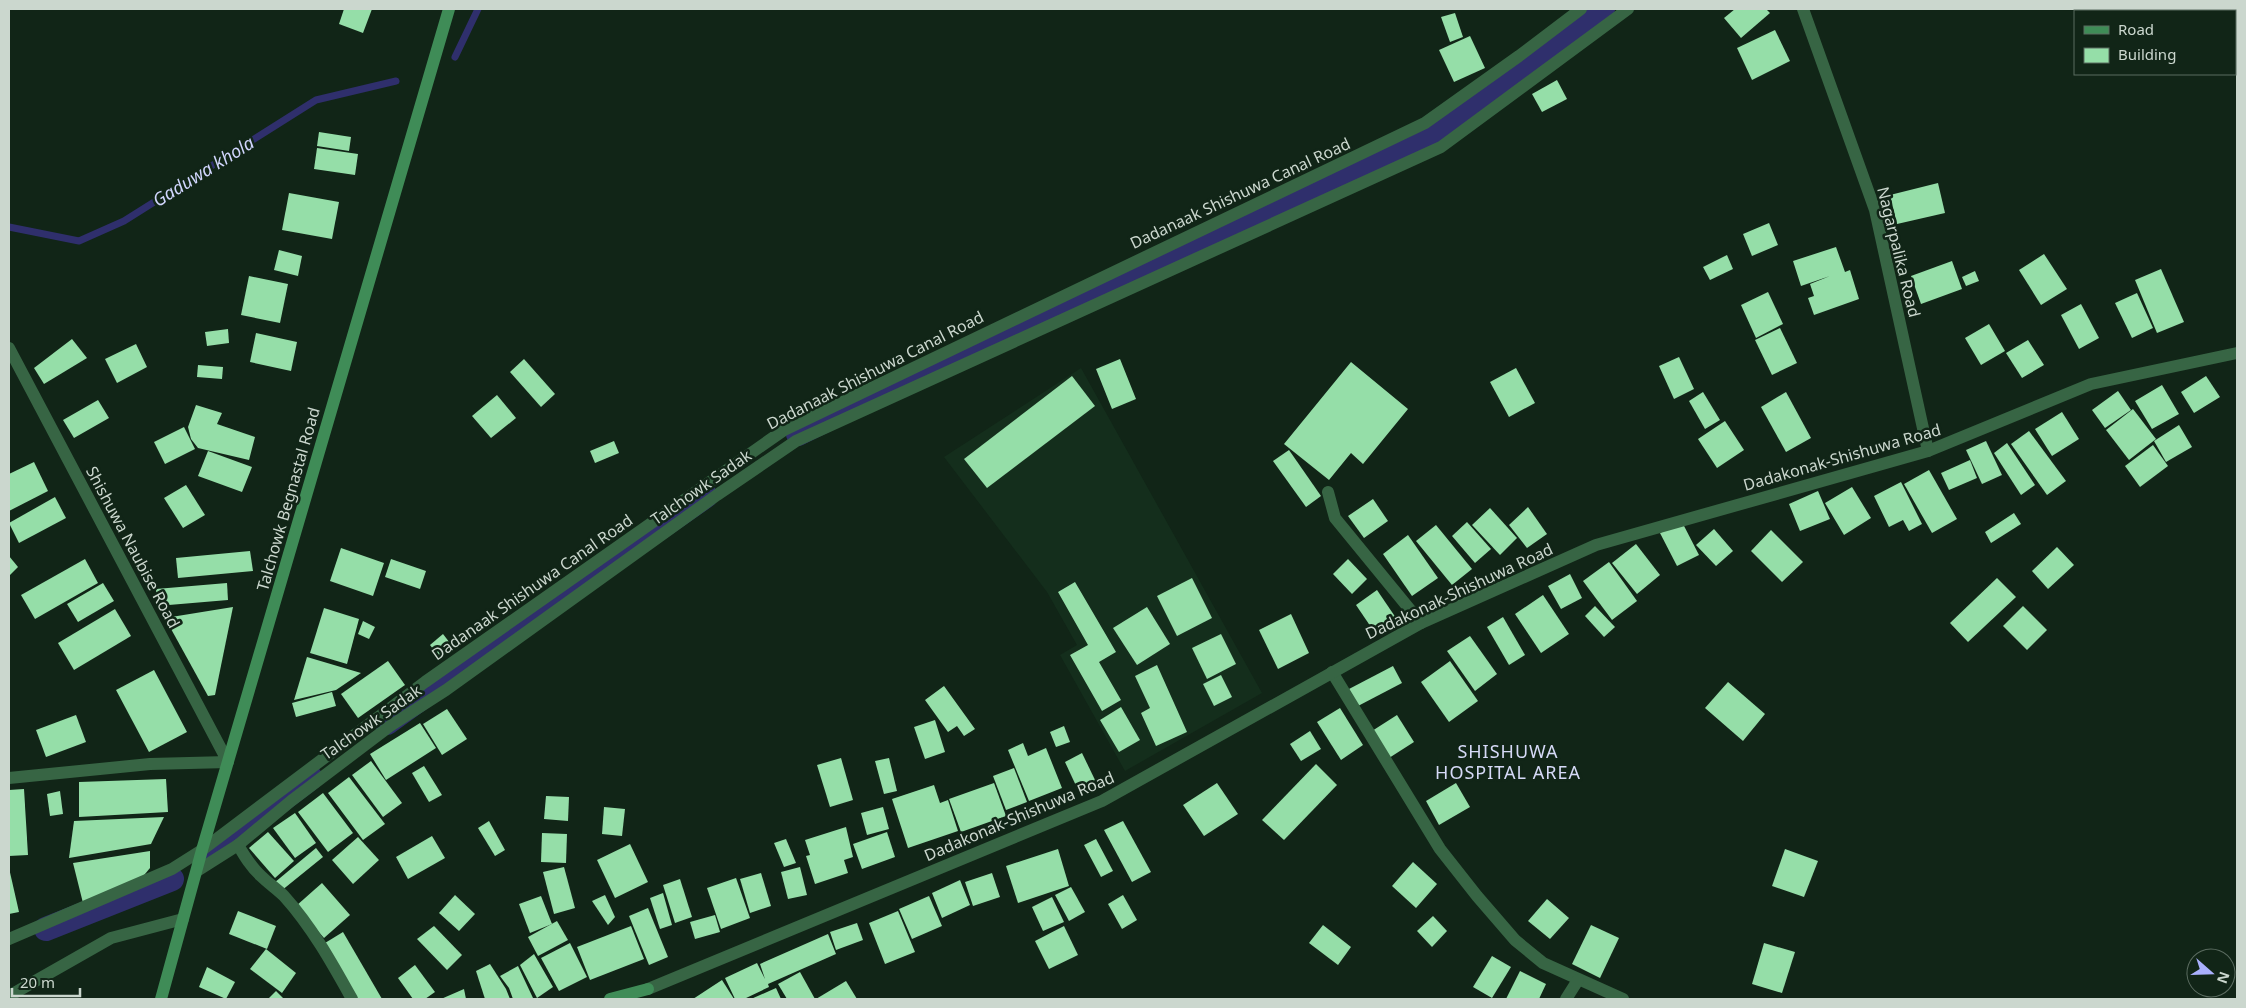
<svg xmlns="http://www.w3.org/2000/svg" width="2246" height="1008" font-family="'Noto Sans',sans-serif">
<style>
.built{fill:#142e1c}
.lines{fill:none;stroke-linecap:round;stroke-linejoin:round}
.stream{stroke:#2f2f6c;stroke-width:7}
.canal{stroke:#2f2f6c;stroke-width:24}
.building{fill:#95dea8}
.service{stroke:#376544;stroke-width:12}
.minor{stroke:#376544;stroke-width:12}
.secondary{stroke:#3f8c57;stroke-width:12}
.labels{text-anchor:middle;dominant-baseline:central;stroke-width:5;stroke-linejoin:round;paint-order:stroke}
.street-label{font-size:16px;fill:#cbd7ce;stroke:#112517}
.water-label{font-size:18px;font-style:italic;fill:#d0d5fc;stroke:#112517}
.neighbourhood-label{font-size:18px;letter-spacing:1px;fill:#d6daf7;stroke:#112517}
</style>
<rect width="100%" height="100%" fill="#112517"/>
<path class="built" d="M1081,368l181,325 -137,78 -65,-116 17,-10 -30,-53 -103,-135z"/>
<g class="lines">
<g class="stream">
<path d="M455,57l23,-48"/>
<path d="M9,227l70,14 45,-20 192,-121 80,-19"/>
</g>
<g class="canal">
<path d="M798,434l111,-55 532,-251 162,-119"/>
<path d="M387,723l178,-129 141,-98"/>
<path d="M215,851l96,-73"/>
<path d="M46,929l126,-50"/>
</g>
</g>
<g class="building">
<path d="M344,9h28l-9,24 -24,-9z"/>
<path d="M1735,9h31l4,4 -29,25 -17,-20z"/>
<path d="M1455,13l8,24 -13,5 -9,-25z"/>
<path d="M1775,30l15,31 -38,19 -15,-32z"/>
<path d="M1470,36l15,32 -31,14 -15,-32z"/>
<path d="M1557,80l10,19 -25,13 -10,-18z"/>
<path d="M319,132l32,5 -2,14 -32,-5z"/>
<path d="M317,148l41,6 -3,21 -41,-6z"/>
<path d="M1938,183l7,30 -48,11 -7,-29z"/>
<path d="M289,193l50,9 -7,37 -50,-9z"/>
<path d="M1769,223l9,22 -26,11 -9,-22z"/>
<path d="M1836,247l9,25 5,-2 9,29 -45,16 -6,-17 6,-2 -4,-12 20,-8 -29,10 -8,-25z"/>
<path d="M279,250l23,6 -4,20 -24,-6z"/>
<path d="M2044,254l23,35 -26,16 -22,-35z"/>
<path d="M1727,255l6,14 -23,11 -7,-13z"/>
<path d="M1952,261l10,28 -41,15 -10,-28z"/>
<path d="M2161,269l23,53 -27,11 -22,-53z"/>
<path d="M1975,271l4,10 -13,5 -4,-9z"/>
<path d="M249,276l39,8 -8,39 -39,-8z"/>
<path d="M1768,292l15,32 -27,14 -15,-33z"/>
<path d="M2137,293l16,35 -21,10 -17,-35z"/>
<path d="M2081,304l18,34 -20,11 -18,-34z"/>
<path d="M1989,324l16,27 -24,14 -16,-27z"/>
<path d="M1780,328l17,35 -25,12 -17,-35z"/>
<path d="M228,329l1,14 -22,3 -2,-14z"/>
<path d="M256,333l41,9 -6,29 -41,-9z"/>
<path d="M72,339l15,19 -43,26 -10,-16z"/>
<path d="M2028,340l16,25 -22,13 -16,-25z"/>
<path d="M136,344l11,23 -30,16 -12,-24z"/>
<path d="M1679,357l15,32 -20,10 -15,-33z"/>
<path d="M524,359l31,35 -14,13 -31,-35z"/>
<path d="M1120,359l16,40 -24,10 -16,-40z"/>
<path d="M1351,362l57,47 -45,55 -12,-11 -22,27 -45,-36z"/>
<path d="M198,365l25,2 -1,12 -25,-2z"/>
<path d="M1516,368l19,35 -26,14 -19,-35z"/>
<path d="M1072,376l23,30 -108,82 -23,-29z"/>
<path d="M2206,376l14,21 -26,16 -13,-21z"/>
<path d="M2162,385l17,29 -27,15 -17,-28z"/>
<path d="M2118,391l13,19 -26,18 -13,-18z"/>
<path d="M1703,392l17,28 -15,9 -16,-28z"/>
<path d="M1786,392l25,46 -25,14 -25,-45z"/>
<path d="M497,395l19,23 -25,20 -19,-22z"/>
<path d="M98,400l11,18 -35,20 -11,-18z"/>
<path d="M196,405l26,8 -5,11 38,13 -6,23 -51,-12 -7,-9 -3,-12z"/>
<path d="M2133,409l23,30 -27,21 -23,-30z"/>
<path d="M2062,412l17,27 -27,17 -17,-27z"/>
<path d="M1725,421l19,29 -27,18 -19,-29z"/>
<path d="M2179,425l13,22 -26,15 -12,-21z"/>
<path d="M184,427l11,22 -30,15 -11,-22z"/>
<path d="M2029,431l37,50 -19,14 -36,-51z"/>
<path d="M614,441l5,12 -24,10 -5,-12z"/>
<path d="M1986,441l16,34 -20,9 -16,-34z"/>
<path d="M2007,443l28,42 -14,10 -27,-42z"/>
<path d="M2153,445l15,21 -28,21 -15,-21z"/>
<path d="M1289,450l32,46 -15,11 -33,-46z"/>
<path d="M208,451l44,16 -10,25 -44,-16z"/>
<path d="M1970,460l7,18 -28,12 -8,-17z"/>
<path d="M34,462l14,29 -39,20v-37z"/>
<path d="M1929,470l28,49 -25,14 -28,-49z"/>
<path d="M1901,482l21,42 -13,7 -6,-11 -14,7 -15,-31z"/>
<path d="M186,485l19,30 -22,13 -19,-30z"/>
<path d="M1852,487l19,31 -27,17 -19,-32z"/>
<path d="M1818,491l12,28 -30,12 -11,-27z"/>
<path d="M55,497l11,21 -47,25 -10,-20z"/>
<path d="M1373,499l15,22 -24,17 -16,-22z"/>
<path d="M1528,507l19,27 -20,14 -18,-23z"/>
<path d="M1490,508l27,30 -17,17 -28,-30z"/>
<path d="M2014,513l7,11 -30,19 -6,-11z"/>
<path d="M1467,522l24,27 -16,14 -23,-27z"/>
<path d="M1682,522l17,33 -22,11 -17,-33z"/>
<path d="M1436,525l36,44 -20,16 -36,-44z"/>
<path d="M1714,529l19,22 -17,15 -20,-21z"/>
<path d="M1771,530l32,32 -21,20 -31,-31z"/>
<path d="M1408,535l30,43 -26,18 -29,-42z"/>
<path d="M1636,544l24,31 -23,19 -25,-31z"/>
<path d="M2057,547l17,18 -26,24 -16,-18z"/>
<path d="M341,548l43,15 -11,33 -43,-15z"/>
<path d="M250,551l3,20 -75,7 -2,-20z"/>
<path d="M9,556l9,11 -9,9z"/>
<path d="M85,559l13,24 -63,36 -14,-24z"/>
<path d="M391,559l35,12 -6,18 -35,-12z"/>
<path d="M1348,559l19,20 -15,15 -19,-20z"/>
<path d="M1609,562l28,39 -25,19 -29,-39z"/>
<path d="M1570,574l12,24 -21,11 -13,-23z"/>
<path d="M1192,578l20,40 -35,18 -20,-40z"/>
<path d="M1997,578l19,19 -48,45 -18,-19z"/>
<path d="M1075,582l41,70 -17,10 22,38 -19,11 -32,-56 18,-10 -30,-53z"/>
<path d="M103,583l11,18 -36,21 -11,-18z"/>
<path d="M227,583l1,17 -71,6 -1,-17z"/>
<path d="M1377,590l19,28 -21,15 -19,-28z"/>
<path d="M1543,595l26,39 -28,19 -26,-39z"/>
<path d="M1595,606l20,21 -11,10 -19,-21z"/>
<path d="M2023,606l24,24 -20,20 -24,-24z"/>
<path d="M233,607l-18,88 -7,1 -43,-78z"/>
<path d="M1147,607l23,37 -33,21 -24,-37z"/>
<path d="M324,608l35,11 -12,45 -37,-11z"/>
<path d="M115,609l16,27 -57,34 -16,-27z"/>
<path d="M1291,614l18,39 -31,16 -19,-39z"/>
<path d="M1503,617l22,38 -16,10 -22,-38z"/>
<path d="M363,621l12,6 -6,12 -11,-5z"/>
<path d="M443,634l10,13 -14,10 -9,-12z"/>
<path d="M1221,634l15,30 -29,15 -15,-31z"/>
<path d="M1470,636l27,38 -22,17 -28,-40z"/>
<path d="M307,657l54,16 -25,17 -42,10z"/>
<path d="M388,661l17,24 -47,33 -17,-24z"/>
<path d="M1450,661l28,40 -29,21 -28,-40z"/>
<path d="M1157,665l30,67 -31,14 -15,-33 9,-5 -15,-32z"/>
<path d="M1393,666l9,17 -44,23 -9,-17z"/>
<path d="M154,670l33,62 -38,20 -33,-62z"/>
<path d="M1221,675l11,22 -18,9 -11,-22z"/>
<path d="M1728,682l37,32 -22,27 -38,-33z"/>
<path d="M944,686l31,43 -11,7 -7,-10 -9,6 -23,-32z"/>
<path d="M332,692l4,14 -40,11 -4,-14z"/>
<path d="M1121,707l19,33 -21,12 -19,-32z"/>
<path d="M1340,708l23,37 -22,15 -24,-38z"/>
<path d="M447,709l20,30 -25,16 -19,-31z"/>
<path d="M76,715l10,27 -40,15 -10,-27z"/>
<path d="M1397,715l17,27 -25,16 -17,-27z"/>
<path d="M935,720l10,32 -20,7 -11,-32z"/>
<path d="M420,723l16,25 -50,32 -16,-26z"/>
<path d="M1064,726l6,16 -14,5 -6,-15z"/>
<path d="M1310,731l11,18 -20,12 -11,-17z"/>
<path d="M1023,743l5,13 18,-8 16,40 -33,13 -21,-51z"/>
<path d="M1082,753l14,29 -18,8 -13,-28z"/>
<path d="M841,758l12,42 -23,7 -13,-42z"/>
<path d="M889,758l8,33 -13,3 -9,-33z"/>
<path d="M371,761l31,42 -19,14 -31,-42z"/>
<path d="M1316,764l21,21 -53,55 -22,-20z"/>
<path d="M424,766l18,29 -13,7 -17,-29z"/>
<path d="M1014,768l13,34 -21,8 -13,-34z"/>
<path d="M349,777l36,47 -22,16 -35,-47z"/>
<path d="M166,779l2,33 -89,5v-35z"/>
<path d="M994,783l12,33 -45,16 -12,-33z"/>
<path d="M1217,783l21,31 -34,22 -21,-31z"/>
<path d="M1456,783l14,24 -31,18 -13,-24z"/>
<path d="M934,785l6,18 8,-3 10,31 -50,17 -16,-49z"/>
<path d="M24,789l4,66 -19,1v-66z"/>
<path d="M60,791l3,23 -13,2 -3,-22z"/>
<path d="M323,793l30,40 -25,19 -30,-40z"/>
<path d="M546,796l23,1 -1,24 -24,-2z"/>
<path d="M604,807l21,2 -3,27 -20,-2z"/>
<path d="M883,807l6,22 -22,6 -6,-22z"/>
<path d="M295,813l21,30 -21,15 -22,-30z"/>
<path d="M164,817l-13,27 -82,14 5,-37z"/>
<path d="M489,821l16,29 -10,6 -17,-28z"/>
<path d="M1123,821l28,51 -19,10 -28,-52z"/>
<path d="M846,827l7,30 -9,3 4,13 -33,11 -9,-28 4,-1 -5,-15z"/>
<path d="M268,832l26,29 -19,17 -26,-30z"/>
<path d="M887,832l8,25 -33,12 -9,-25z"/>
<path d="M542,833l25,1 -1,29 -25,-1z"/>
<path d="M432,836l13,22 -37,21 -12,-22z"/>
<path d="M358,837l21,23 -26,24 -21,-24z"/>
<path d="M786,839l10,24 -12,4 -10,-24z"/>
<path d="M1096,839l17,32 -12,6 -17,-32z"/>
<path d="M630,844l18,38 -33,16 -18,-38z"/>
<path d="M316,848l7,9 -42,34 -7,-8z"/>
<path d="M1058,849l11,37 -51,17 -12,-37z"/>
<path d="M1785,849l33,12 -14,36 -32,-11z"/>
<path d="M150,851v17l-10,12 -57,23 -10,-40z"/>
<path d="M1413,862l24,22 -21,24 -24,-22z"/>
<path d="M564,867l11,41 -21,6 -11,-42z"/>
<path d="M800,867l7,28 -19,4 -7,-27z"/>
<path d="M9,868l10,44 -10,2z"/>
<path d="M761,873l10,33 -21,7 -10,-34z"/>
<path d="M992,873l8,24 -27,9 -8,-24z"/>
<path d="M736,878l14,40 -29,11 -14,-41z"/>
<path d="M680,879l12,38 -17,6 -12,-38z"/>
<path d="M960,880l10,25 -28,13 -10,-25z"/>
<path d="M322,883l28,32 -26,23 -28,-32z"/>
<path d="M1071,887l14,25 -16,9 -14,-26z"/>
<path d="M663,893l9,32 -12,4 -10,-31z"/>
<path d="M455,895l20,19 -16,17 -20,-18z"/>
<path d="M605,895l10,22 -7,8 -16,-24z"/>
<path d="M1123,895l14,25 -15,9 -14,-25z"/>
<path d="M541,896l11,28 -22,9 -11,-29z"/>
<path d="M929,896l13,30 -30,13 -13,-30z"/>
<path d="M1052,897l12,25 -21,9 -11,-24z"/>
<path d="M1547,899l22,19 -19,21 -22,-18z"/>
<path d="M648,908l20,49 -19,8 -20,-49z"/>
<path d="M238,911l38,15 -9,23 -38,-15z"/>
<path d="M898,911l17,41 -30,12 -16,-41z"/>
<path d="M715,915l5,17 -25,7 -5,-17z"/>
<path d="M1433,916l14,15 -15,16 -15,-16z"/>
<path d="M557,921l11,19 -30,16 -10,-19z"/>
<path d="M857,923l6,17 -27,10 -6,-18z"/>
<path d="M1323,925l28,22 -13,18 -29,-22z"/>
<path d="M1591,925l28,13 -19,40 -28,-14z"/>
<path d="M434,926l28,29 -15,15 -30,-31z"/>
<path d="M631,926l13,33 -54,21 -13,-33z"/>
<path d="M1064,926l14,29 -29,14 -14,-28z"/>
<path d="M343,932l39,67h-25l-32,-56z"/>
<path d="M828,934l8,20 -68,30 1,3 -25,12h-9l-10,-21 32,-15 8,16 -5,-15z"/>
<path d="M570,943l17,34 -28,14 -18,-33z"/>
<path d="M1764,943l31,9 -13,41 -30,-9z"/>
<path d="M266,949l30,24 -14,20 -32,-24z"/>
<path d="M534,954l19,33 -16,11 -17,-33z"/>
<path d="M1492,956l19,11 -19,31 -19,-11z"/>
<path d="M490,964l16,25 4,10h-25l-9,-28z"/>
<path d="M415,965l20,27 -10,7h-12l-15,-21z"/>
<path d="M518,966l15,32 -2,1h-18l-4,-11 -9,-12z"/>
<path d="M207,967l28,15 -9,17 -27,-12z"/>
<path d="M1520,971l26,13 -7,15h-33z"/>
<path d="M800,972l15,27h-28l-9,-15z"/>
<path d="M722,980l12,19h-41z"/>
<path d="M846,981l11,18h-41z"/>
<path d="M776,988l5,11h-30z"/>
<path d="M464,989l2,10h-25z"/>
<path d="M276,991l8,8h-16z"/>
</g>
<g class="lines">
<path class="service" d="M1328,492l7,26 86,105"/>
<g class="minor">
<path d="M1803,9l72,201 53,241"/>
<path d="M9,348l219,414 -78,2 -141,14"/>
<path d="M1332,672l108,177 37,47 38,44 28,23 80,36"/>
<path d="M238,845c7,12 13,22 23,31 7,7 16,13 23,20 28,31 48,67 68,103"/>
<path d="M197,871l41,-26 53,-44 99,-75 56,-36 271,-195 79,-54 645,-294 187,-138"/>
<path d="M9,939l163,-70 30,-19 223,-168 359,-252 641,-307 94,-67 62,-47"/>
<path d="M648,989l454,-188 319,-178 175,-78 332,-94 163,-67 146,-31"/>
<path d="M9,996l102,-58 72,-19"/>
<path d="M1566,999l12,-19"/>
</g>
<g class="secondary">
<path d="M161,999l41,-149 247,-841"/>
<path d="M610,999l38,-10"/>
</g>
</g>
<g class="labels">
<g class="street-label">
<text transform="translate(1240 193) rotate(-25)">Dadanaak Shishuwa Canal Road</text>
<text transform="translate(1899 252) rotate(76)">Nagarpalika Road</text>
<text transform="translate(875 370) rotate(-27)">Dadanaak Shishuwa Canal Road</text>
<text transform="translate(1842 457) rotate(-16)">Dadakonak-Shishuwa Road</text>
<text transform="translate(701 487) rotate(-35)">Talchowk Sadak</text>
<text transform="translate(288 499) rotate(-74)">Talchowk Begnastal Road</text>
<text transform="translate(133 547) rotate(62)">Shishuwa Naubise Road</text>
<text transform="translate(532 587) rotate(-35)">Dadanaak Shishuwa Canal Road</text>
<text transform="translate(1459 591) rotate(-25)">Dadakonak-Shishuwa Road</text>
<text transform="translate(371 722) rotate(-35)">Talchowk Sadak</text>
<text transform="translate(1019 816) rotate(-23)">Dadakonak-Shishuwa Road</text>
</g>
<g class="water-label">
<text transform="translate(203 171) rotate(-32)">Gaduwa khola</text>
</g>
<g class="neighbourhood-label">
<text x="1508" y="751">SHISHUWA<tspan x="1508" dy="21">HOSPITAL AREA</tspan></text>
</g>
</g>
<rect width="2246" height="1008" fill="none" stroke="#cbd7ce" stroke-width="20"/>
<rect x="2074" y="10" width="162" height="65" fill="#112517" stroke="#5b6c60"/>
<rect x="2084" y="26" width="25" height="8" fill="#3f8c57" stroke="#5b6c60"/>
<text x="2118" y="35" font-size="15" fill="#cbd7ce">Road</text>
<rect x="2084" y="48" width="25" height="15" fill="#95dea8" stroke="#5b6c60"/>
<text x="2118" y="60" font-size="15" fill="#cbd7ce">Building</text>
<g transform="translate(2211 973) rotate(110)"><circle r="24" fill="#112517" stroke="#5b6c60"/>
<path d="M0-4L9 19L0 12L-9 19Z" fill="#a9b0fc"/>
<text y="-8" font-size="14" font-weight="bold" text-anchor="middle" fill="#cbd7ce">N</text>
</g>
<path d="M12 988v8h68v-8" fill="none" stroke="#cbd7ce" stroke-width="2.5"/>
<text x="20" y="988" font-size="15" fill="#cbd7ce" stroke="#112517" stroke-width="4" paint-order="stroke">20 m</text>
</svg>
